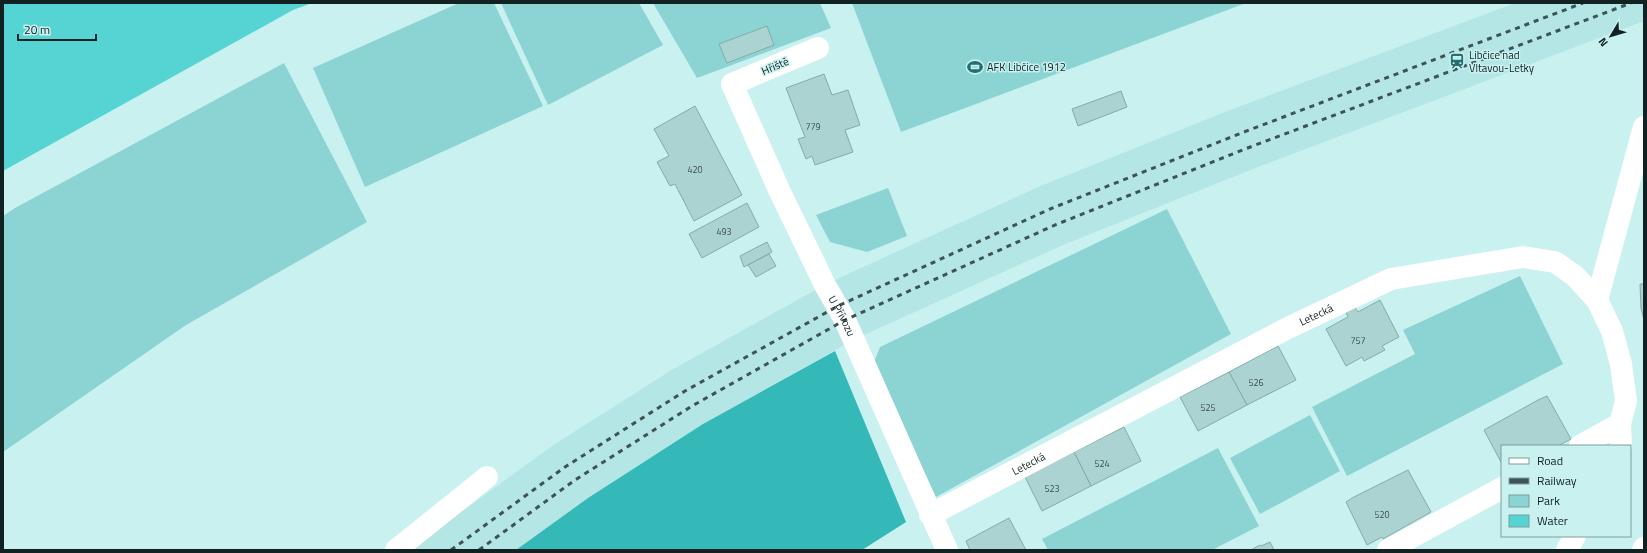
<svg xmlns="http://www.w3.org/2000/svg" width="1647" height="553" font-family="'Titillium Web',sans-serif">
<style>
.built{fill:#b4e6e5}
.green{fill:#8bd4d3}
.forest{fill:#34b8b8}
.water{fill:#56d3d3}
.building{fill:#abd3d2;stroke:#84abaa}
.lines{fill:none;stroke-linecap:round;stroke-linejoin:round}
.minor{stroke:#fff;stroke-width:22}
.rail{stroke:#3e5353;stroke-width:3;stroke-dasharray:5 5;stroke-linecap:butt}
.labels{text-anchor:middle;dominant-baseline:central;stroke-width:3;stroke-linejoin:round;paint-order:stroke}
.number-label{font-size:9px;fill:#384e4d}
.poi-label{font-size:11px;fill:#122121;stroke:#c8f1f0;text-anchor:start}
.street-label{font-size:11px;fill:#122121;stroke:#c8f1f0}
</style>
<rect width="100%" height="100%" fill="#c8f1f0"/>
<path class="built" d="M1515,3h129v18l-391,148 -190,76 -208,94 -152,85 -115,74 -72,52h-107l143,-104 118,-75 156,-87 212,-97 192,-77z"/>
<g class="green">
<path d="M459,3h35l49,103 -178,81 -52,-119z"/>
<path d="M501,3h138l24,42 -115,60z"/>
<path d="M653,3h167l11,25 -134,50z"/>
<path d="M852,3h394l-345,129z"/>
<path d="M284,63l83,159 -181,103 -183,127v-236l12,-8z"/>
<path d="M888,188l19,48 -40,16 -37,-10 -14,-27z"/>
<path d="M1167,209l64,125 -295,163 -63,-132 7,-18z"/>
<path d="M1520,276l43,88 -216,112 -35,-69 103,-53 -12,-24z"/>
<path d="M1310,415l30,56 -80,43 -30,-56z"/>
<path d="M1218,448l41,78 -47,24h-164l-6,-11z"/>
</g>
<path class="forest" d="M835,351l71,171 -44,28h-346l72,-52 115,-74z"/>
<path class="water" d="M3,3h309l-19,7 -290,161z"/>
<g class="building">
<path d="M767,26l7,19 -47,18 -8,-19z"/>
<path d="M824,74l8,21 16,-5 12,35 -15,5 8,22 -38,13 -3,-9 -6,3 -8,-20 7,-2 -19,-49z"/>
<path d="M1121,91l6,16 -49,19 -6,-17z"/>
<path d="M695,106l47,89 -48,26 -19,-37 -5,2 -13,-24 12,-6 -15,-27z"/>
<path d="M747,203l12,24 -57,31 -13,-24z"/>
<path d="M767,242l5,10 -28,15 -4,-11z"/>
<path d="M769,254l7,12 -20,11 -8,-12z"/>
<path d="M1640,284h4v36l-3,-12z"/>
<path d="M1380,300l19,37 -17,9 3,4 -21,11 -2,-4 -16,9 -20,-37 22,-12 -2,-5 9,-4 3,4z"/>
<path d="M1278,346l18,34 -49,25 -18,-33z"/>
<path d="M1229,372l18,33 -49,26 -18,-34z"/>
<path d="M1547,396l24,43 -13,7h-56v18l-18,-34 54,-30z"/>
<path d="M1124,427l17,34 -50,25 -17,-34z"/>
<path d="M1074,452l17,34 -49,25 -17,-34z"/>
<path d="M1408,470l23,42 -48,27 -1,-2 -15,8 -21,-43 8,-5z"/>
<path d="M1009,518l17,32h-56l-4,-9z"/>
<path d="M1270,542l4,8h-23l9,-5 1,1z"/>
</g>
<g class="lines">
<g class="minor">
<path id="s1" d="M818,48l-86,36 48,108 45,93 20,35 102,230"/>
<path d="M1597,300l47,-173"/>
<path d="M1620,424l1,22"/>
<path id="s2" d="M930,515l358,-187 103,-49 132,-22 32,5 20,14 22,24 15,31 9,33 5,37 -6,23 -40,22"/>
<path d="M396,550l91,-73"/>
<path d="M1388,550l114,-62"/>
<path d="M1567,550l8,-14"/>
<path d="M1643,550l1,-2"/>
</g>
<g class="rail">
<path d="M451,550l114,-83 120,-76 153,-85 212,-97 194,-77 339,-129"/>
<path d="M479,550l96,-70 117,-74 153,-86 210,-95 190,-76 386,-146"/>
</g>
</g>
<defs>
<symbol id="station-bare" viewBox="-9 -9 18 18"><path d="M-3-6H3Q5-6 5-4V2Q5 4 3 4L4.5 6H3L1.5 4h-3L-3 6H-4.5L-3 4Q-5 4-5 2V-4Q-5-6-3-6ZM-3.5-4v3h7v-3ZM-3.5 1v1.5H-2V1ZM2 1v1.5H3.5V1Z" fill="#246f6f" stroke="#c8f1f0" stroke-width="2.5" paint-order="stroke"/></symbol>
<symbol id="stadium-bare" viewBox="-9 -9 18 18"><path d="M0-5a6.5 5 0 1 0 0 10a6.5 5 0 1 0 0-10ZM-3.5-1.8h7v3.6h-7Z" fill="#246f6f" stroke="#c8f1f0" stroke-width="2.5" paint-order="stroke"/></symbol>
</defs>
<g fill-rule="evenodd">
<use href="#station-bare" x="1446" y="50" width="22" height="22"/>
<use href="#stadium-bare" x="964" y="56" width="22" height="22"/>
</g>
<g class="labels">
<g class="number-label">
<text x="813" y="126">779</text>
<text x="695" y="169">420</text>
<text x="724" y="231">493</text>
<text x="1358" y="340">757</text>
<text x="1256" y="382">526</text>
<text x="1208" y="407">525</text>
<text x="1102" y="463">524</text>
<text x="1052" y="488">523</text>
<text x="1382" y="514">520</text>
</g>
<g class="poi-label">
<text x="1469" y="55">Libčice nad<tspan x="1469" dy="13">Vltavou-Letky</tspan></text>
<text x="987" y="67">AFK Libčice 1912</text>
</g>
<g class="street-label">
<text transform="translate(775 66) rotate(-23)">Hřiště</text>
<text stroke="none"><textPath href="#s2" startOffset="435">Letecká</textPath></text>
<text stroke="none"><textPath href="#s1" startOffset="350">U Přívozu</textPath></text>
<text stroke="none"><textPath href="#s2" startOffset="111">Letecká</textPath></text>
</g>
</g>
<rect width="1647" height="553" fill="none" stroke="#122121" stroke-width="8"/>
<rect x="1501" y="445" width="130" height="92" fill="#c8f1f0" stroke="#7f9e9d"/>
<rect x="1509" y="458" width="20" height="6" fill="#ffffff" stroke="#7f9e9d"/>
<text x="1537" y="465" font-size="12" fill="#122121">Road</text>
<rect x="1509" y="478" width="20" height="6" fill="#3e5353" stroke="#7f9e9d"/>
<text x="1537" y="485" font-size="12" fill="#122121">Railway</text>
<rect x="1509" y="495" width="20" height="12" fill="#8bd4d3" stroke="#7f9e9d"/>
<text x="1537" y="505" font-size="12" fill="#122121">Park</text>
<rect x="1509" y="515" width="20" height="12" fill="#56d3d3" stroke="#7f9e9d"/>
<text x="1537" y="525" font-size="12" fill="#122121">Water</text>
<g transform="translate(1611 36) rotate(232)" stroke="#c8f1f0" stroke-width="3" paint-order="stroke">
<path d="M0-3L7 15L0 10L-7 15Z" fill="#122121"/>
<text y="-6" font-size="11" font-weight="bold" text-anchor="middle" fill="#122121">N</text>
</g>
<path d="M18 34v6h78v-6" fill="none" stroke="#122121" stroke-width="2"/>
<text x="24" y="34" font-size="12" fill="#122121" stroke="#c8f1f0" stroke-width="3" paint-order="stroke">20 m</text>
</svg>
